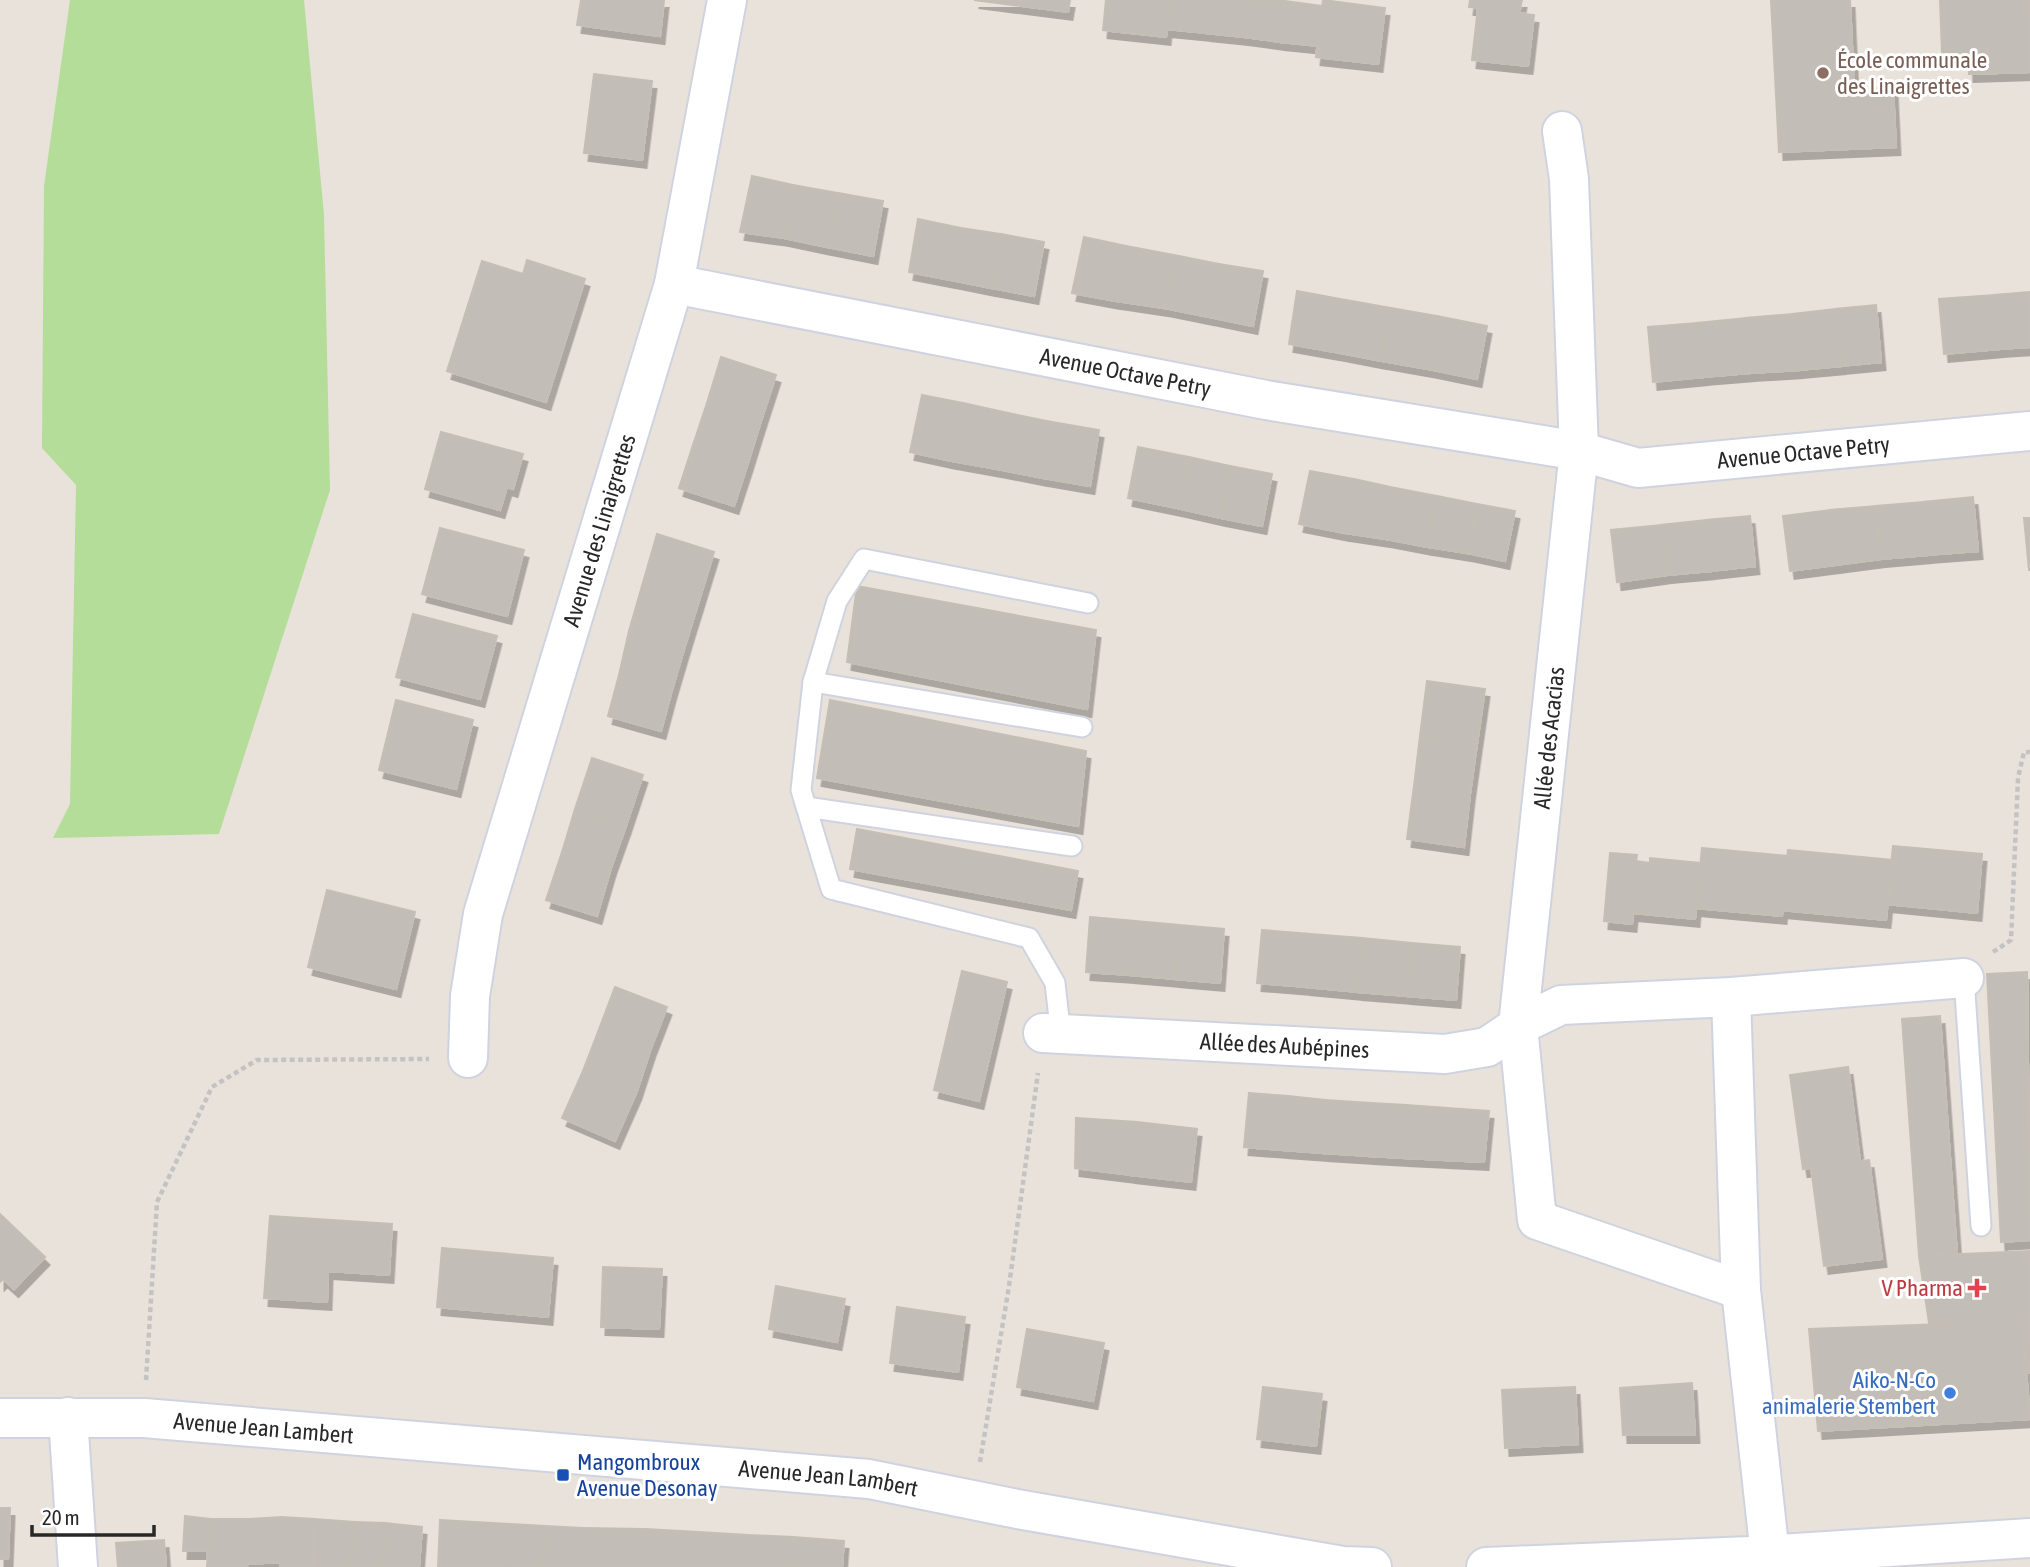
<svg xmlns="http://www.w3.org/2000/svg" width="2030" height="1567" font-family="'Asap Condensed',sans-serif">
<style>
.green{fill:#b3dd99}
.building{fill:#c2bdb6;stroke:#c4beb4;stroke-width:2;filter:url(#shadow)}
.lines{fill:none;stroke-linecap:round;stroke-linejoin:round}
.lane-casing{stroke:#cfd3e0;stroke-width:23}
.street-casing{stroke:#cfd3e0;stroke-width:42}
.secondary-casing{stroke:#cfd3e0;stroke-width:42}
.path{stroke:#c3c3c3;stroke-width:4.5;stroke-dasharray:5 3.5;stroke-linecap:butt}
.lane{stroke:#fff;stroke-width:19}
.street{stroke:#fff;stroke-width:38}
.secondary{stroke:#fff;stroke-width:38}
.education-dot{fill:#8d6e63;stroke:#fff;stroke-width:2.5}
.health-dot{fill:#e0444e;stroke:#fff;stroke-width:2.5}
.shop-dot{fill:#3f7fe0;stroke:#fff;stroke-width:2.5}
.transit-dot{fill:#1a4fb4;stroke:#fff;stroke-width:2.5}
.labels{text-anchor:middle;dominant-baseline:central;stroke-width:6;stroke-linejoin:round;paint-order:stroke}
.education-label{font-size:23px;fill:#785e54;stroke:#fff;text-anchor:start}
.street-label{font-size:23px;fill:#282828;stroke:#fff}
.health-label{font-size:23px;fill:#be3a42;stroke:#fff;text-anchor:end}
.shop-label{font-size:23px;fill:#366cbe;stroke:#fff;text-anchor:end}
.transit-label{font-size:23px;fill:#164399;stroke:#fff;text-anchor:start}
</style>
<defs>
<filter id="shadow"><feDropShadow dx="4.5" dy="8" stdDeviation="0" flood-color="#0004"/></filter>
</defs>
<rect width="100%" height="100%" fill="#e9e2da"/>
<path class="green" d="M70,0h234l20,215 6,275 -111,344 -166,4 17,-34 6,-319 -34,-37 2,-262z"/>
<g class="building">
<path d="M581,0h83l-4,36 -83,-11z"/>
<path d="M974,0h96l-2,12z"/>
<path d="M1106,0h64l-4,37 -63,-7z"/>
<path d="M1170,0h39l-3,33 -39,-4z"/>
<path d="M1209,0h37l-3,37 -37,-4z"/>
<path d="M1246,0l39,1 -4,41 -38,-5z"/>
<path d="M1323,0l62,8 -7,56 -62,-7z"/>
<path d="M1470,0h52l-3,14 -50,-7z"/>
<path d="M1771,0h79l4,89 39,-2 3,60 -117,5z"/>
<path d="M1940,0h90v72l-61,2 -1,-21h-26z"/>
<path d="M1285,1l38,5 -5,40 -37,-4z"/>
<path d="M1478,8l56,7 -6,51 -56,-6z"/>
<path d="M594,74l58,7 -10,79 -58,-7z"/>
<path d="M752,176l41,9 -9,53 -44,-6z"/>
<path d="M793,185l45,8 -11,54 -43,-9z"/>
<path d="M838,193l45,8 -10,55 -46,-9z"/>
<path d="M918,219l43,9 -10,52 -42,-8z"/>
<path d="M961,228l40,6 -10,54 -40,-8z"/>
<path d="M1001,234l43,8 -10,54 -43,-8z"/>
<path d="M1084,237l42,9 -10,55 -44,-8z"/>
<path d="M1126,246l48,9 -10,53 -48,-7z"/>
<path d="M1174,255l45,9 -10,53 -45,-9z"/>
<path d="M527,260l58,19 -39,123 -99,-31 35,-110 41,13z"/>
<path d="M1219,264l44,7 -10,55 -44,-9z"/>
<path d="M1297,291l49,9 -11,52 -46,-8z"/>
<path d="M2030,292v55l-31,2 -5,-54z"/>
<path d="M1994,295l5,54 -55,5 -5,-55z"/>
<path d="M1346,300l45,8 -9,53 -47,-9z"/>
<path d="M1876,305l5,57 -40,4 -6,-57z"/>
<path d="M1391,308l46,8 -9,53 -46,-8z"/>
<path d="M1835,309l6,57 -42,4 -6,-56z"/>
<path d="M1793,314l6,56 -49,3 -4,-55z"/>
<path d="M1437,316l50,10 -10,53 -49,-10z"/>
<path d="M1746,318l4,55 -47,4 -6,-54z"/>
<path d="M1697,323l6,54 -50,5 -5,-55z"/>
<path d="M721,357l55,18 -15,46 -54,-18z"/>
<path d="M922,395l41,8 -11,58 -42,-9z"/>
<path d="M707,403l54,18 -13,42 -55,-18z"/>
<path d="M963,403l45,10 -11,56 -45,-8z"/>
<path d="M1008,413l44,9 -9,56 -46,-9z"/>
<path d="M1052,422l47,8 -9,56 -47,-8z"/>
<path d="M441,432l82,22 -10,35 -6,-2 -7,23 -75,-21z"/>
<path d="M693,445l55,18 -14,43 -55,-18z"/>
<path d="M1138,447l51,10 -12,51 -49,-10z"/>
<path d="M1189,457l41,9 -9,52 -44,-10z"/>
<path d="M1230,466l42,8 -10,52 -41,-8z"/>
<path d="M1310,471l44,8 -9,54 -46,-9z"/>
<path d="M1354,479l41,9 -9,51 -41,-6z"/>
<path d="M1395,488l42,8 -9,51 -42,-8z"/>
<path d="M1437,496l40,8 -10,49 -39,-6z"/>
<path d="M1973,497l5,54 -51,4 -4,-53z"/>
<path d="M1923,502l4,53 -45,4 -6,-53z"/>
<path d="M1477,504l38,7 -10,50 -38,-8z"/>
<path d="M1876,506l6,53 -46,6 -6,-55z"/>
<path d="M1830,510l6,55 -46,6 -7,-55z"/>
<path d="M1750,516l5,50 -44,5 -5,-51z"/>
<path d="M2024,518h6v52h-1z"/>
<path d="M1706,520l5,51 -43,4 -7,-50z"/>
<path d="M1661,525l7,50 -51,7 -6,-52z"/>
<path d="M440,528l84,22 -17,66 -85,-22z"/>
<path d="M657,534l57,18 -16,52 -56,-18z"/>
<path d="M642,586l56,18 -13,42 -56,-15z"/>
<path d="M857,586l239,44 -9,79 -240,-47z"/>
<path d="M413,614l84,22 -17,63 -84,-22z"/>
<path d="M629,631l56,15 -13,44 -53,-15z"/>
<path d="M619,675l53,15 -11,41 -53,-15z"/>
<path d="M1427,681l58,8 -8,55 -57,-8z"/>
<path d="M396,700l77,20 -17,69 -77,-19z"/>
<path d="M830,700l256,51 -8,75 -261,-48z"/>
<path d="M1420,736l57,8 -7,50 -56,-8z"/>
<path d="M592,758l51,17 -17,51 -51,-17z"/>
<path d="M1414,786l56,8 -6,53 -57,-8z"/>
<path d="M575,809l51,17 -15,42 -49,-16z"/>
<path d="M857,829l221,42 -7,39 -221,-41z"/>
<path d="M1893,846l89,8 -5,59 -90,-9z"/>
<path d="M1702,848l86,8 -6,60 -86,-8z"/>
<path d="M1788,850l104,10 -6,60 -104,-10z"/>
<path d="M562,852l49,16 -14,48 -51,-16z"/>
<path d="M1610,853l27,2 -1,6 14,2v-5l50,5 -5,56 -62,-6 -1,11 -28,-3z"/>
<path d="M327,890l88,22 -19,77 -88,-22z"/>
<path d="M1090,917l45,4 -5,54 -44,-3z"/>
<path d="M1135,921l44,4 -4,54 -45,-4z"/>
<path d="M1179,925l45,4 -4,54 -45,-4z"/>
<path d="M1262,930l48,4 -4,53 -49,-4z"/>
<path d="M1310,934l52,4 -4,54 -52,-5z"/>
<path d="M1362,938l49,5 -4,53 -49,-4z"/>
<path d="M1411,943l49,4 -4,53 -49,-4z"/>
<path d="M962,971l45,11 -28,119 -45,-11z"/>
<path d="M2027,972l3,268 -29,2 -14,-268z"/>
<path d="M615,987l52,20 -17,44 -52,-19z"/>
<path d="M1940,1016l17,238 -38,2 -17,-237z"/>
<path d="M598,1032l52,19 -13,40 -54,-20z"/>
<path d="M1848,1067l12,94 -57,8 -13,-94z"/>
<path d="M583,1071l54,20 -22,50 -53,-23z"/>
<path d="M1249,1093l39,3 -5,54 -39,-3z"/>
<path d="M1288,1096l37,4 -2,53 -40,-3z"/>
<path d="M1325,1100l46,3 -2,53 -46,-3z"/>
<path d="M1371,1103l35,2 -2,53 -35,-2z"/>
<path d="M1406,1105l41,3 -3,52 -40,-2z"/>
<path d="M1447,1108l42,3 -5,51 -40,-2z"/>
<path d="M1076,1118l61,4 -6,53 -56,-7z"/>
<path d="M1137,1122l60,7 -6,53 -60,-7z"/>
<path d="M1869,1160l13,99 -58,7 -13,-99z"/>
<path d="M0,1214l45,43 -31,32 -11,-10 -3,3z"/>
<path d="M270,1216l122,8 -3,51 -61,-4 -1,31 -63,-4z"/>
<path d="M442,1248l111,10 -5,59 -111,-10z"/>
<path d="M2030,1251v122h-3l-5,-52 -93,2 -10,-67z"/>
<path d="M603,1267l59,2 -3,60 -58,-2z"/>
<path d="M776,1286l69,13 -8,43 -68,-13z"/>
<path d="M897,1307l68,10 -7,55 -68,-9z"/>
<path d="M2022,1321l8,98 -212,12 -9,-102z"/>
<path d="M1027,1329l77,14 -11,58 -76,-14z"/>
<path d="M1692,1383l3,52h-72l-3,-47z"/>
<path d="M1263,1387l59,7 -6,52 -59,-7z"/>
<path d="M1575,1387l3,57 -73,4 -3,-58z"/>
<path d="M0,1508h10l-2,51h-8z"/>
<path d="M185,1516l25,3 -1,32h-26z"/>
<path d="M281,1517l-1,45 -33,2 3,-45z"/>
<path d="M281,1517l33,2 -2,48h-32z"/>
<path d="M210,1519h40l-3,48h-40z"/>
<path d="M314,1519l40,3 -3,45h-37z"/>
<path d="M440,1520l70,4 -3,43h-69z"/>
<path d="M354,1522l31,1 -3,44h-31z"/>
<path d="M385,1523l37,4 -3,40h-35z"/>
<path d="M510,1524l35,2 -2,41h-36z"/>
<path d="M545,1526l37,2 -2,39h-37z"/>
<path d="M582,1528l63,1 -2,38h-63z"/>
<path d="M645,1529l53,3 -2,35h-53z"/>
<path d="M698,1532l50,3 -2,32h-50z"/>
<path d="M748,1535l45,2 -2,30h-45z"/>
<path d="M793,1537l51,4 -2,26h-51z"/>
<path d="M164,1540l2,27h-48l-2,-24z"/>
</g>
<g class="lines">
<defs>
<g id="lane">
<path d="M813,682l269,45"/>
<path d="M806,807l266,39"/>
<path d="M1964,978l17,248"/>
<path d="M1061,1036l-6,-53 -26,-45 -198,-49 -30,-99 12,-108 24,-81 27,-42 224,44"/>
</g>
<g id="street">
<path d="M1562,131l7,48 10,272 -61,575 19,194 204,70"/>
<path id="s1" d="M674,284l592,116 313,51 59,17 392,-37"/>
<path d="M1731,997l10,293 29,265"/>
<path id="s2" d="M1043,1033l402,21 42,-7 31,-21 43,-21 170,-8 233,-19"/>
<path id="s3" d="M468,1058l2,-62 13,-82 191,-630 53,-284"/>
<path d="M68,1417l10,150"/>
</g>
<g id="secondary">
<path id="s4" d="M0,1418h144l725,61 148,30 326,57 29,1"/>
<path d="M1486,1567l263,-11 281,-18"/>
</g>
</defs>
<use href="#lane" class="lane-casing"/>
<use href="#street" class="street-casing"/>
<use href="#secondary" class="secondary-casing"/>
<g class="path">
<path d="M1993,952l18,-12 7,-162 6,-26h6"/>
<path d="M146,1380l11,-178 55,-115 45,-27 172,-1"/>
<path d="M980,1462l29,-176 29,-213"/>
</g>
<use href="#lane" class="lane"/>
<use href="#street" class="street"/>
<use href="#secondary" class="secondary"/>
</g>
<circle class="education-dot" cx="1823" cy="73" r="7"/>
<path class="health-dot" d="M1973.5 1277.5h7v7h7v7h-7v7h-7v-7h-7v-7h7z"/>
<circle class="shop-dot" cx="1950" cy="1393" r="7"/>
<rect class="transit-dot" x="556" y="1468" width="14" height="14" rx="3.5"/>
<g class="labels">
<g class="education-label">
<text x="1837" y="60">École communale<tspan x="1837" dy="26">des Linaigrettes</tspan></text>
</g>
<g class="street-label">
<text stroke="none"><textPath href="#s1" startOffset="460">Avenue Octave Petry</textPath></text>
<text stroke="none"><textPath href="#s1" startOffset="1148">Avenue Octave Petry</textPath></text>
<text stroke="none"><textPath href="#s3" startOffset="546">Avenue des Linaigrettes</textPath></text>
<text transform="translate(1549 738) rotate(-84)">Allée des Acacias</text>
<text stroke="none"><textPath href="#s2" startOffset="242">Allée des Aubépines</textPath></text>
<text stroke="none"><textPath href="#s4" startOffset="264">Avenue Jean Lambert</textPath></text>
<text stroke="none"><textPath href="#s4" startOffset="831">Avenue Jean Lambert</textPath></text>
</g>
<g class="health-label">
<text x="1963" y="1288">V Pharma</text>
</g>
<g class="shop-label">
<text x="1936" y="1380">Aiko-N-Co<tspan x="1936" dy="26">animalerie Stembert</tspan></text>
</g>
<g class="transit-label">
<text x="577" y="1462">Mangombroux<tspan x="577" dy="26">Avenue Desonay</tspan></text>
</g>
</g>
<path d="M32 1525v10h122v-10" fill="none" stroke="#282828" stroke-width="3.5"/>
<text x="42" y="1525" font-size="21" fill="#282828" stroke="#ffffff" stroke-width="5" paint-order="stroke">20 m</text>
</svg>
